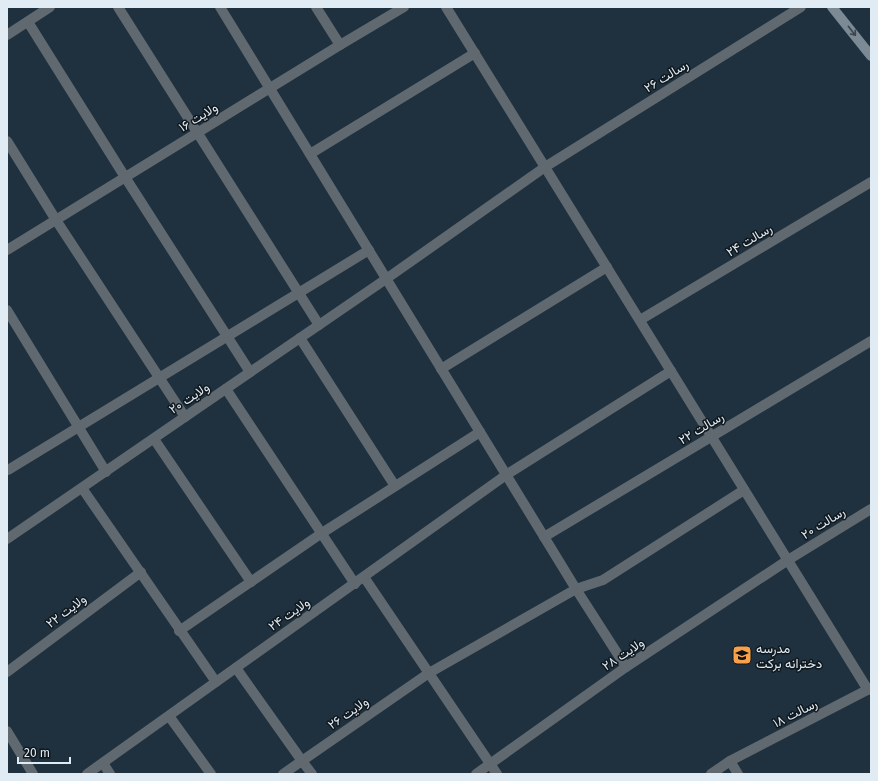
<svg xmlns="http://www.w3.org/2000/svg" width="878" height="781" font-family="'Fira Sans',Vazirmatn,sans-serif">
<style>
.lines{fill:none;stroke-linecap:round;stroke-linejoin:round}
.lane{stroke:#616970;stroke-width:10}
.street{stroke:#616970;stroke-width:10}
.secondary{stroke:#7c8a95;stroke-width:10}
.oneway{stroke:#3b464e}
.labels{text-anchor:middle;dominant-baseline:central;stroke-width:3;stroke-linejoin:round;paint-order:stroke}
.street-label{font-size:13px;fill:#e0ebf4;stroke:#10181e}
.poi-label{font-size:13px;fill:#e0ebf4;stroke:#10181e;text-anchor:start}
</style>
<rect width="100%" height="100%" fill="#1f313f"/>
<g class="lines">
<g class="lane">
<path d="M7,310l99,162"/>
<path d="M7,731l26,43"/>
<path d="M302,761l10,13"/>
</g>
<g class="street">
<path d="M118,7l201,318"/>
<path d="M220,7l356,582 50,78"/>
<path d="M316,7l24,38"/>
<path d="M446,7l422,683"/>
<path d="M28,22l97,155 125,195"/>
<path d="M7,35l43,-28"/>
<path d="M7,141l49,79 129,197"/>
<path d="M310,154l165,-101"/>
<path d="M7,250l333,-205 64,-38"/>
<path d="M640,320l231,-138"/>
<path d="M300,338l95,148"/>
<path d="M441,369l166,-102"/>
<path d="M226,389l129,195"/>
<path d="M154,439l97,143"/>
<path d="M8,470l361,-220"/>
<path d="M82,488l134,194"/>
<path d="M544,537l327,-196"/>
<path d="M7,539l379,-260 159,-112 256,-160"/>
<path d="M364,577l133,197"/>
<path d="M179,631l143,-98 158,-101"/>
<path d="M236,668l66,93"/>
<path d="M7,672l134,-100"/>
<path d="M169,716l42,58"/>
<path d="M730,761l8,13"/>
<path d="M103,763l7,11"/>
<path d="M87,774l419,-299 165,-104"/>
<path d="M283,774l146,-101 147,-84 27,-9 141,-90"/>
<path d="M476,774l150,-107 162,-107 83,-51"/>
<path d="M711,774l19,-13 141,-73"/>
</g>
<path class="secondary" d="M832,7l39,49"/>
</g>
<defs><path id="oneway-shaft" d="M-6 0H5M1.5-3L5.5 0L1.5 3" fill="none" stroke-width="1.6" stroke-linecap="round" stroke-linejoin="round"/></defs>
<use class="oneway" href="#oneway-shaft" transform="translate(852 31) rotate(52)"/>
<defs>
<symbol id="school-square" viewBox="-11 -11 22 22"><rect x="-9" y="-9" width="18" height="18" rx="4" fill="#f8a14a" stroke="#10181e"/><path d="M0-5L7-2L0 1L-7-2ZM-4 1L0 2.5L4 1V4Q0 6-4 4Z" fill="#111"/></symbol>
</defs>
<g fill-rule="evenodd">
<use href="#school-square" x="731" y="644" width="22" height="22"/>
</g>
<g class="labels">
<g class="street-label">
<text transform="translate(666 76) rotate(-32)">رسالت ۲۶</text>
<text transform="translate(198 117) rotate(-32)">ولایت ۱۶</text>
<text transform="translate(749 240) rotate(-31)">رسالت ۲۴</text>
<text transform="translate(189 398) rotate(-34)">ولایت ۲۰</text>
<text transform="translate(701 428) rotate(-31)">رسالت ۲۲</text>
<text transform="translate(823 523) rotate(-32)">رسالت ۲۰</text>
<text transform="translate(66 611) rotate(-37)">ولایت ۲۲</text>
<text transform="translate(289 614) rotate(-35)">ولایت ۲۴</text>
<text transform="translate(623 654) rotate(-34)">ولایت ۲۸</text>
<text transform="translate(348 713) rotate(-35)">ولایت ۲۶</text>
<text transform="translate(795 713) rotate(-27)">رسالت ۱۸</text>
</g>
<g class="poi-label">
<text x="756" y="648">مدرسه<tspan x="756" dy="15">دخترانه برکت</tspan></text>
</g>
</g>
<rect width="878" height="781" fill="none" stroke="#e0ebf4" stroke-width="16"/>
<path d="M18 757v6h52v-6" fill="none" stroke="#e0ebf4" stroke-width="2"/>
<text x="24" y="757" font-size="12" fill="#e0ebf4" stroke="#10181e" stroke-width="3" paint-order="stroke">20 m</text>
</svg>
